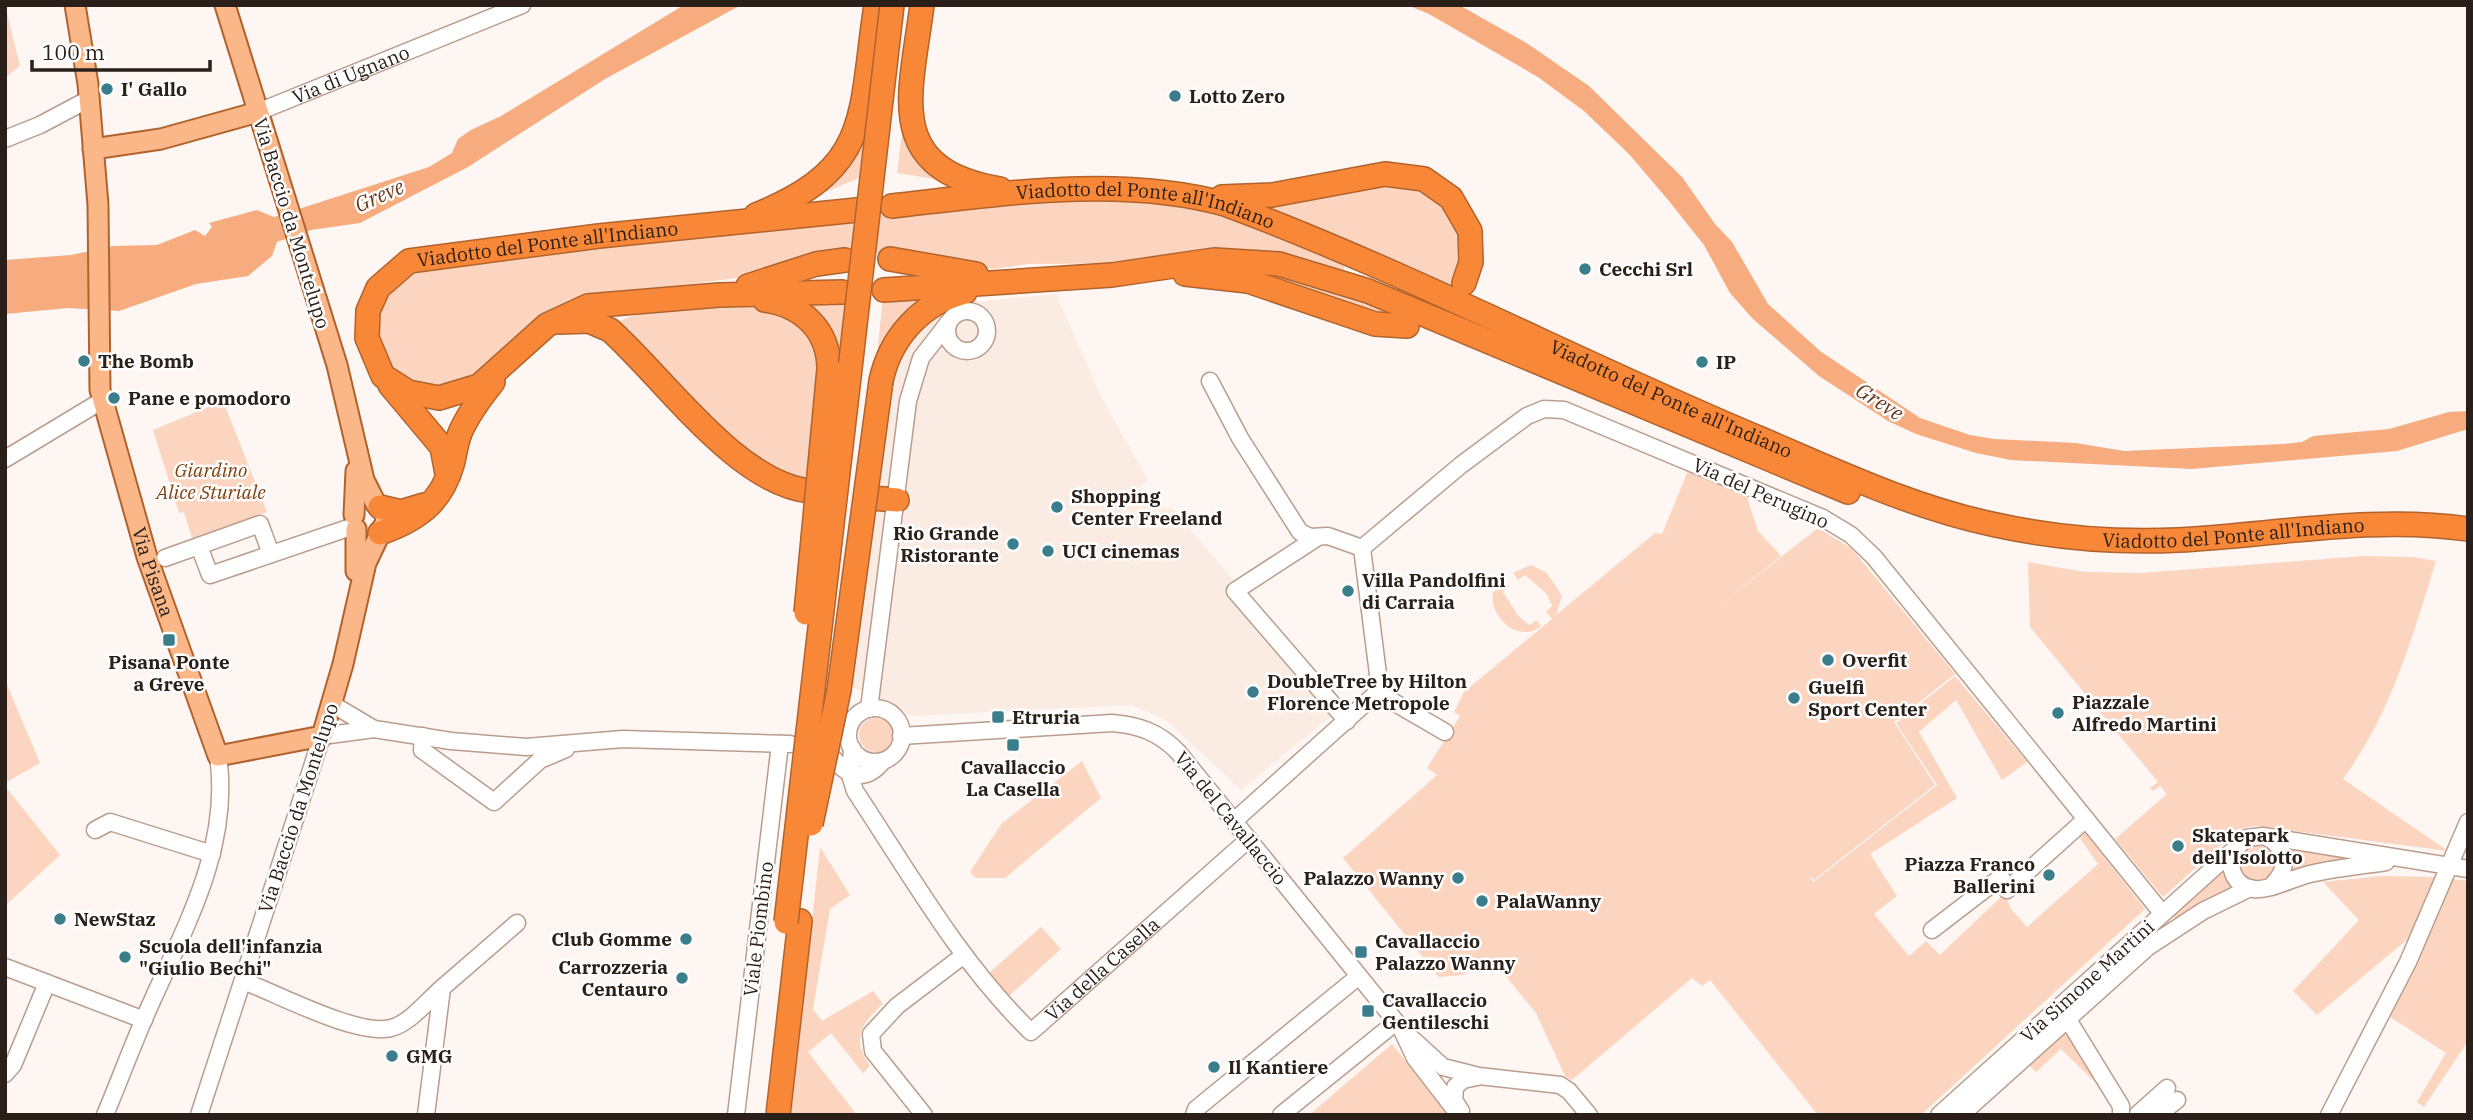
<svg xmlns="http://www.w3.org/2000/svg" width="2473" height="1120" font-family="'IBM Plex Serif',serif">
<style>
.built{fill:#fbece3}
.green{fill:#fbd5c0}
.water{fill:#f6ac7f}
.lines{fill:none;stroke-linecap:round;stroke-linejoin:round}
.minor-casing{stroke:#ba9d8c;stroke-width:19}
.major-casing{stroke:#b1632d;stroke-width:23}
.highway-casing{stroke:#b1632d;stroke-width:26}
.minor{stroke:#fff;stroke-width:16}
.major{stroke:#fbb788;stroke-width:19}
.highway{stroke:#f98738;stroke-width:23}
.highway-bridge-casing{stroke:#b1632d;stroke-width:26;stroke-linecap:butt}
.highway-bridge{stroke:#f98738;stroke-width:23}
.poi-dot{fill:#3a7e8c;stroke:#fff;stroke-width:2.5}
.labels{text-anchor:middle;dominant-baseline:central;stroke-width:5;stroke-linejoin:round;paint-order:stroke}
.street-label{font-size:19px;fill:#2b2019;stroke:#fff}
.poi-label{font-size:19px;font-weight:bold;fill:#2b2019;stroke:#fff;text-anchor:start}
.park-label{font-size:19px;font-style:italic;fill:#813f0b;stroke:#fff}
.water-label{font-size:21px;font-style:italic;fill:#6b3a1b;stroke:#fff}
</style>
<rect width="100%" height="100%" fill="#fdf6f3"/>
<path class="built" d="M1056,294l45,103 47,83 -9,8 17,19 16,1 170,199 -101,83 -74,-69 -35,-16 -221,11 -60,-30 42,-311 13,-31 29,-30 22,-10z"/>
<g class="green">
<path d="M5,5l15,61 -15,12z"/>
<path d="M904,116l49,66 -56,-9z"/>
<path d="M866,119l-7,59 -57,24z"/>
<path d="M1382,184l33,1 28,18 21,36 -4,34 -8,16 -40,-22 -169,-63z"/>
<path d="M1090,199l109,6 145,53v17l-176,-12 -140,1 -34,5 -108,-16 -38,-1 -74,21 -187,25 -102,75 -53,21 -41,-21 -15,-26v-28l8,-22 29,-26 275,-36 272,-28z"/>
<path d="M1257,269l35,7 117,40 -25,2 -127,-43z"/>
<path d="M938,292l-62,74 7,-71z"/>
<path d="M846,296l-8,61 -46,-58z"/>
<path d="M765,306l21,5 33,37 -6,135 -60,-22 -132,-132 -2,-6c11,-16 121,-15 146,-17z"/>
<path d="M223,401l44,111 -75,26 -8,-26 -5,1 -26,-83z"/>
<path d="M1688,471l58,23 12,37 23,25 -59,47 96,-75 34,21 103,125 -61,48 41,63 -121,95 -5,-4 4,6 124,-97 -41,-62 59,-47 72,86 -25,18 -46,-80 -37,32 38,66 -87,56 27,42 -23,18 35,42 17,-15 14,14 64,-61 8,16 15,17 71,-63 -18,-26 5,-5 60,76 -224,206h-103l-108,-135 -8,6 -10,-8 -120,102 -7,-4 -29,-63 -45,-55 -28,17 -24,2 -96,-119 94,-83 -10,-7 33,-52 -6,-4 10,-20 88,-73 -6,-7 6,-6 -5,-12 -22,-19 -7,5 -5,-7 18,-8 16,8 15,23 -6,19 99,-82 7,1z"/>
<path d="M2363,556l50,1 23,4c-24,77 -45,153 -93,218l105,72 -193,-25 -16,3 -76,68 -48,-58 52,-45 -7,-8 -7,5 -3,-3 8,-6 -128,-155 -2,-65 57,10 56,1z"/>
<path d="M1504,580l5,6 -6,6 16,25 11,8 6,-5 5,6c-21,18 -52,-7 -48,-33z"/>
<path d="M5,680l35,83 -35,20z"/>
<circle cx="876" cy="735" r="17"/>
<path d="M1082,761l19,37 -96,80h-29l-6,-6 32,-49z"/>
<path d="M5,786l55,69 -55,51z"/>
<circle cx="2256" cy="862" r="19"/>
<path d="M820,847l30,48 -20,14 -17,100 9,12 51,-30 10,13c-22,20 -32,35 -13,62l-7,7 -32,-40 -23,19 49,63h-66z"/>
<path d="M2286,847l70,11 -70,18z"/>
<path d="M2224,866l12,24 -59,30 -7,-7z"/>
<path d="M2381,876l54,1 -26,61 -92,77 -24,-24 66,-71 -36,-38z"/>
<path d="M2452,879l16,2v160l-44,66 -7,-5 29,-49 -59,-38z"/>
<path d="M1041,927l20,22 -52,47 -21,-22z"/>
<path d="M2067,1032l26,44 3,7 -35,-34 -25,23 -7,-7z"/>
<path d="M1392,1044l57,71h-140z"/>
</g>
<g class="water">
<path d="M684,5h57l-136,74 -137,88 -108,56 -49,7 -34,12 -5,14 -24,20 -52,8 -77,27 -51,-3 -63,6v-54l66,-5 42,-9 44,-1 38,-15 10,6 7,-9 -3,-4 48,-13 17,7 155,-50 23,-14 6,-14 13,-9 30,-14z"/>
<path d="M1407,5h52l69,39 61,42 93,91 33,47 17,18 36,62 52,47 100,67 50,17 24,4 82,4 48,8 160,-7 18,-2 11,-6 76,-7 60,-17 19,-1v18l-71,22 -205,18 -181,-9 -35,-7 -60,-19 -28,-13 -69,-45 -66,-57 -23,-26 -26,-48 -35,-44 -40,-47 -45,-43 -46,-34 -109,-63z"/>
</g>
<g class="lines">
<defs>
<g id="minor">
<path id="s1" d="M258,112l264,-107"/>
<path d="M5,139l35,-14 49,-26"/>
<circle cx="967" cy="331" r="20"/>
<path d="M1210,381l30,57 60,94 10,5 18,-1 34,12"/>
<path d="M5,459l98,-59"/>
<path d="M1318,537l-83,54 112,130"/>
<path d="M199,546l11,29 144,-49"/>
<path d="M1362,548l99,-83 66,-49 17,-7 20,1 259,108 28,17 23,22 288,356"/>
<path d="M165,558l95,-34 11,30"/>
<path d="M1378,693l67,39"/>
<path d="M332,704l42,25"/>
<circle cx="875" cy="735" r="27"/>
<path d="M869,709l39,-308 13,-43 27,-35"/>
<path d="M423,736l-1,14 72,52 46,-42 26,-11"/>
<path d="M901,736l211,-13c26,2 47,9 66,29l223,276 14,30 44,57"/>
<path id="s2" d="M852,748l-2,27 5,16c55,83 105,172 176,241l218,-193"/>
<path d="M834,759c15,20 33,22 49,2"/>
<path d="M1234,821l146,-131 -18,-142"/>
<path d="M95,830l15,-8 102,32"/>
<path d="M2268,838c19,10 21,31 5,46"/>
<path d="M2235,848c-9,17 -2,38 19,41 15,2 37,-10 52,-14 26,-7 54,-9 80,-13"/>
<path d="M1932,930l69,-53 6,13 79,-71"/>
<path d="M5,967l139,53"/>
<path d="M243,981c33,12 115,56 148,47 18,-4 37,-28 51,-40"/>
<path d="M2067,1018l54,88v9"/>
<path d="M1408,1035l35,32 36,9 81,9 9,6 20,24"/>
<path d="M5,1074l8,-9 34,-82"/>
<path d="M1461,1111l-7,-11 1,-13 8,-7 14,-3"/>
<path d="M2138,1114l29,-26"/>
<path d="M105,1115c16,-38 30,-77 47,-114 35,-78 79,-156 66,-245"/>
<path d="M199,1115l123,-379 52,-7 77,12 75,6 97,-8 167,5"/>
<path d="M426,1115l16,-127 75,-65"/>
<path d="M736,1115l44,-371"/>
<path d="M924,1115l-51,-64 -2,-17 26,-28 67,-51"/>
<path d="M1194,1115l2,-6 163,-133"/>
<path d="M1281,1115l115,-93"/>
<path d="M1939,1115l308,-277 16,-2 205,33"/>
<path d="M1961,1115l187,-168 55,-36 47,-23"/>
<path d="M2158,1115l19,-15"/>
<path d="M2329,1115l79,-153 60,-140"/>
</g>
<g id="major">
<path id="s3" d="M75,5l13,79 10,121 2,185 47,167 71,199 104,-20 21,-72 23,-101 20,-42 -2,-10 -8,-7 -12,-24 -27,-115 -112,-360"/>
<path d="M93,149l68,-10 97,-27"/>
<path d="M354,515l2,-44"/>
<path d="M356,571v-42"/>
</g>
<g id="highway">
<path d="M922,5c-11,89 -40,164 78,184"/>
<path d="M1222,197l50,-2 113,-21 39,5 27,19 19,33 1,31 -7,21"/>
<path id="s4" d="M892,206c108,-12 227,-31 333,-2 183,68 356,160 536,235 77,33 153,69 235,86 60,13 121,18 183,15 95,-5 194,-25 289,-11"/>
<path d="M756,215c117,-47 103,-99 120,-210"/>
<path d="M890,259l86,15"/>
<path d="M1185,274l63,7 127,43 32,2"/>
<path d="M748,286l68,-22 29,-4"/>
<path d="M884,290l228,-15 102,-15 65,4 89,27 480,201"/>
<path id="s5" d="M842,292l-123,3 -131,11 -41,19 -68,61 -40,12 -31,-6 -25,-16 -16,-38 1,-27 10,-23 31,-27 190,-25 258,-26"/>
<path d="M765,300c37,5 64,30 64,69"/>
<path d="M560,322l29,-1 21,9c54,48 127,154 200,161"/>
<path d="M881,381c9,-43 40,-78 84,-89"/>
<path d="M390,385l52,62 5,27"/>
<path d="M871,498l26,2"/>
<path d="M380,507l21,5 23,-7"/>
<path d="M380,533c37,-13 61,-30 72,-68 3,-11 4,-22 8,-32 8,-19 21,-36 33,-51"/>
<path d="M778,1115l22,-194"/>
</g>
</defs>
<use href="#minor" class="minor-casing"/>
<use href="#major" class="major-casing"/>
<use href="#highway" class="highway-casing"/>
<use href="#minor" class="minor"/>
<use href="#major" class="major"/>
<use href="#highway" class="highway"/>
<defs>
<g id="highway-bridge">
<path d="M806,613l23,-244"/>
<path d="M811,824l28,-134 42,-309"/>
<path d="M786,922l106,-917"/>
</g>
</defs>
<use href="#highway-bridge" class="highway-bridge-casing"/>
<use href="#highway-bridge" class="highway-bridge"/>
</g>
<g class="poi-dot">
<circle cx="107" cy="89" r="7"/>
<circle cx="1175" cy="96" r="7"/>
<circle cx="1585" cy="269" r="7"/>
<circle cx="84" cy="361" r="7"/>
<circle cx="1702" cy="362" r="7"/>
<circle cx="114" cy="398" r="7"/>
<circle cx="1057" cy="507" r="7"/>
<circle cx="1013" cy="544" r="7"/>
<circle cx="1048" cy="551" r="7"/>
<circle cx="1348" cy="591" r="7"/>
<rect x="162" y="633" width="14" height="14" rx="3.5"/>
<circle cx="1828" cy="660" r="7"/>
<circle cx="1253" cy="692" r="7"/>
<circle cx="1794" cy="698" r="7"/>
<circle cx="2058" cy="713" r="7"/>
<rect x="991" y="710" width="14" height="14" rx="3.5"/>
<rect x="1006" y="738" width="14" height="14" rx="3.5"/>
<circle cx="2178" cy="846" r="7"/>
<circle cx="2049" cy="875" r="7"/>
<circle cx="1458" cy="878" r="7"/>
<circle cx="1482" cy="901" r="7"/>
<circle cx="60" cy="919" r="7"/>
<circle cx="686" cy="939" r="7"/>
<rect x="1354" y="945" width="14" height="14" rx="3.5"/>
<circle cx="125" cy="957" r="7"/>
<circle cx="682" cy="978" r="7"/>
<rect x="1361" y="1004" width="14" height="14" rx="3.5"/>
<circle cx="392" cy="1056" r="7"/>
<circle cx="1214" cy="1067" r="7"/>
</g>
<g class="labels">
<g class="street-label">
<text stroke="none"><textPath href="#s1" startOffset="100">Via di Ugnano</textPath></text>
<text stroke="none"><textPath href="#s4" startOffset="256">Viadotto del Ponte all'Indiano</textPath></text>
<text transform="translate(292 223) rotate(73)">Via Baccio da Montelupo</text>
<text stroke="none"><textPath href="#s5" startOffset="768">Viadotto del Ponte all'Indiano</textPath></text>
<text stroke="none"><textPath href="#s4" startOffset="822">Viadotto del Ponte all'Indiano</textPath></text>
<text transform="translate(1761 493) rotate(24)">Via del Perugino</text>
<text stroke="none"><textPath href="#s4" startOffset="1410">Viadotto del Ponte all'Indiano</textPath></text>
<text stroke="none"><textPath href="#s3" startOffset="576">Via Pisana</textPath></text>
<text transform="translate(298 808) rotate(-72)">Via Baccio da Montelupo</text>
<text transform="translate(1231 818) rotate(51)">Via del Cavallaccio</text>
<text transform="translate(758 929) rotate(-83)">Viale Piombino</text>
<text stroke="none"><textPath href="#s2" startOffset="438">Via della Casella</textPath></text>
<text transform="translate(2087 981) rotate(-42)">Via Simone Martini</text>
</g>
<g class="poi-label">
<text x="121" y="89">I' Gallo</text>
<text x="1189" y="96">Lotto Zero</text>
<text x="1599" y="269">Cecchi Srl</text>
<text x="98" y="361">The Bomb</text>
<text x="1716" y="362">IP</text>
<text x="128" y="398">Pane e pomodoro</text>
<text x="1071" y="496">Shopping<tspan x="1071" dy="22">Center Freeland</tspan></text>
<text x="999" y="533" text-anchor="end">Rio Grande<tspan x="999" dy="22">Ristorante</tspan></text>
<text x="1062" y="551">UCI cinemas</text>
<text x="1362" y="580">Villa Pandolfini<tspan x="1362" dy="22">di Carraia</tspan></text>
<text x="1842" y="660">Overfit</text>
<text x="169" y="662" text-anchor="middle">Pisana Ponte<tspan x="169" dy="22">a Greve</tspan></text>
<text x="1267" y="681">DoubleTree by Hilton<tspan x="1267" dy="22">Florence Metropole</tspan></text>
<text x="1808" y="687">Guelfi<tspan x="1808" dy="22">Sport Center</tspan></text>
<text x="2072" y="702">Piazzale<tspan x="2072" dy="22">Alfredo Martini</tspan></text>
<text x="1012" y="717">Etruria</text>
<text x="1013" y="767" text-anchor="middle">Cavallaccio<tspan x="1013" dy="22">La Casella</tspan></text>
<text x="2192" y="835">Skatepark<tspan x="2192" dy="22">dell'Isolotto</tspan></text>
<text x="2035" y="864" text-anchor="end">Piazza Franco<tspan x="2035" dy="22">Ballerini</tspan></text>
<text x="1444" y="878" text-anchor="end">Palazzo Wanny</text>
<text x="1496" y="901">PalaWanny</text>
<text x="74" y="919">NewStaz</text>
<text x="672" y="939" text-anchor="end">Club Gomme</text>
<text x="1375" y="941">Cavallaccio<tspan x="1375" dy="22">Palazzo Wanny</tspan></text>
<text x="139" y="946">Scuola dell'infanzia<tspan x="139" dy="22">"Giulio Bechi"</tspan></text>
<text x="668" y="967" text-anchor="end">Carrozzeria<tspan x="668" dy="22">Centauro</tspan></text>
<text x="1382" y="1000">Cavallaccio<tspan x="1382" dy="22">Gentileschi</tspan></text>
<text x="406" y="1056">GMG</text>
<text x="1228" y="1067">Il Kantiere</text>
</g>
<g class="park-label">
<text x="211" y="470">Giardino<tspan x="211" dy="22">Alice Sturiale</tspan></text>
</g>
<g class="water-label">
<text transform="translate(379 195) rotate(-24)">Greve</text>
<text transform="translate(1880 401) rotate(32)">Greve</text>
</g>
</g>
<rect width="2473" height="1120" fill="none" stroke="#2b2019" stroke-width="14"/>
<path d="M32 60v10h178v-10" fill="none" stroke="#2b2019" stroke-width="3.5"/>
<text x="42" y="60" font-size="21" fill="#2b2019" stroke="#ffffff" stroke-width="5" paint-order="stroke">100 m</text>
</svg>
